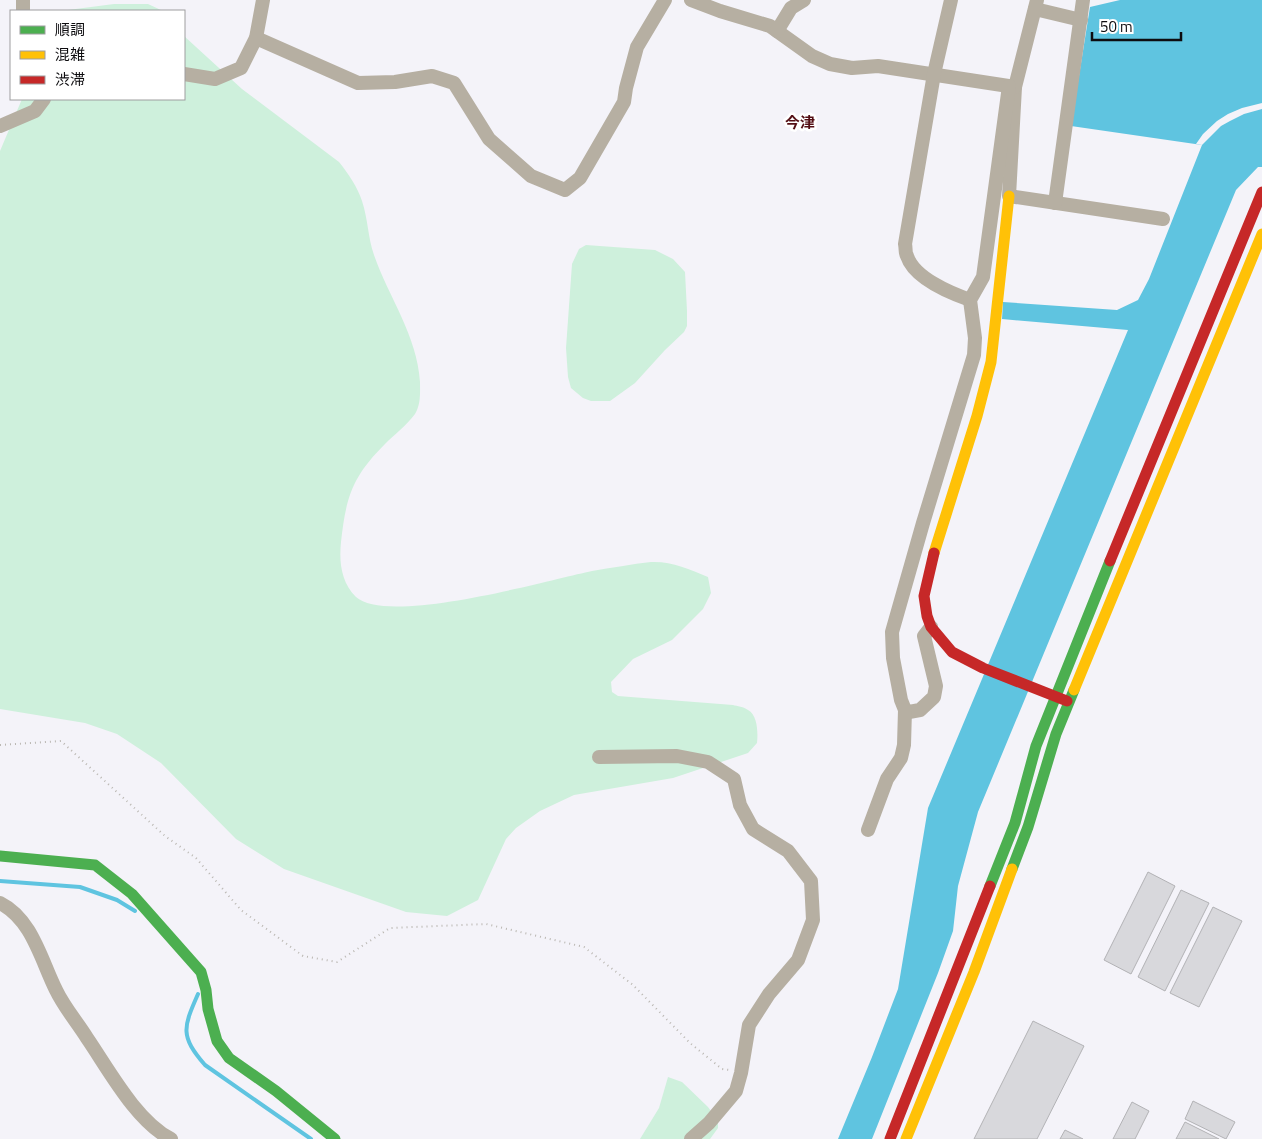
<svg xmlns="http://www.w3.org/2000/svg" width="1262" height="1139" font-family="'Titillium Web','Noto Sans JP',sans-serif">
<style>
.green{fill:#cef0dc}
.water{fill:#5fc4e0}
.pier{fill:#f4f3f9}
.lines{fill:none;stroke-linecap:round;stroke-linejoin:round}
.stream{stroke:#5fc4e0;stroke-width:4}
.building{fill:#d8d8dc;stroke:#b2b2b5}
.path{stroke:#bab7b2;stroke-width:2;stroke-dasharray:1 4;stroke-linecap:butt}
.street{stroke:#b6afa2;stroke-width:14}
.fast{stroke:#4caf50;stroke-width:11}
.slow{stroke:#ffc107;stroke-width:11}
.jam{stroke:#c62828;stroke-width:11}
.labels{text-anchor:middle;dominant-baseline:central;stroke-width:5;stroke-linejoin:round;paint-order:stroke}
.quarter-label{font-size:15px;font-weight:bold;fill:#530e14;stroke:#fff}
</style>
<rect width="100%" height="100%" fill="#f4f3f9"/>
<g class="green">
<path d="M114,4h34l15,7h-97l2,-1z"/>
<path d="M184,36l58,53 97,73c9,11 19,26 23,39 6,18 6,37 12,54 15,43 43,80 46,127 0,11 1,22 -5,32 -8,11 -21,21 -30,30 -33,33 -39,53 -44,98 -2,20 0,40 15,55 32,29 193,-17 236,-26 19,-3 40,-7 59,-9 20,-1 38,7 57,15l3,16 -8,16 -31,31 -39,19 -22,23 1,10 6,4 115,9c4,1 11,2 15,5 10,5 10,24 9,33l-9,10 -75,25 -99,17 -34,16 -24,17 -10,11 -28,61 -31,16 -41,-4 -122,-43 -48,-30 -75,-76 -44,-29 -32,-11 -85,-14v-558l22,-52h162z"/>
<path d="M586,245l69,5 18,9 12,13 2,39v15l-3,6 -19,18 -30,33 -25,18h-19l-8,-3 -12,-10 -3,-11 -2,-29 6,-84 7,-15z"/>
<path d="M668,1077l14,5 26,25 10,14v7l-8,11h-70l19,-31z"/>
</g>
<path class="water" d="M1120,0h142v167h-4l-22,23 -258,622 -20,74 -5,45 -15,42 -66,166h-34l34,-82 26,-68 30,-181 200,-478 -126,-11 1,-17 114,8 21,-10 11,-21 53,-134 -131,-19 19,-119z"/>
<path class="pier" d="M1262,103v6l-18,5 -14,7 -9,5 -19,19 -6,-1 7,-10 14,-13 11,-7 14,-6z"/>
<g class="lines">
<g class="stream">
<path d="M0,881l80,6 37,13 18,11"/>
<path d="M198,994c-15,34 -18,42 7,71l106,74"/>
</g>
</g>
<g class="building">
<path d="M1148,872l27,14 -44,88 -27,-14z"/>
<path d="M1181,890l28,13 -44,88 -27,-14z"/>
<path d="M1213,907l29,14 -43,86 -29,-14z"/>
<path d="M1033,1021l51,25 -47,93h-63z"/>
<path d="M1193,1101l42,21 -9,17 -41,-20z"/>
<path d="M1132,1102l17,9 -14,28h-22z"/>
<path d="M1185,1122l34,17h-43z"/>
<path d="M1065,1130l18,9h-23z"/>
</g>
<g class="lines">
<path class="path" d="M0,745l61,-4 104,95 31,22 45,52 62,46 34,6 53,-34 96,-4 98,23 49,38 57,58 32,26 8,1"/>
<g class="street">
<path d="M23,0v11"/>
<path d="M691,0l29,11 50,15 42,30 18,8 22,4 26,-2 137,21 -6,109 154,23"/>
<path d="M951,0l-17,74 -29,170c1,4 0,9 2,12 7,22 43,37 63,44"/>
<path d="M1035,9l46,11"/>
<path d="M777,31l14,-23 13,-8"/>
<path d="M256,38l102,45 37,-1 37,-6 22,7 35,56 42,37 34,14 15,-12 44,-76 2,-14 11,-41 28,-47"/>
<path d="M184,74l31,5 26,-11 15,-30 7,-38"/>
<path d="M1015,87l22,-87"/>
<path d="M0,126l35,-15 9,-12"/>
<path d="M1055,203l28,-203"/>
<path d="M931,627l-7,9 12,50 -2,11 -14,13 -11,2 -4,-2 -4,-10 -8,-42 -1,-26 31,-109 51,-168 1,-17 -5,-38 13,-23 26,-191"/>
<path d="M599,757l78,-1 31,6 26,17 6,26 13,24 35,22 23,30 2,39 -15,40 -29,34 -20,31 -8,48 -5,18 -27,32 -18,16"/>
<path d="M868,830l19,-51 14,-21 3,-13 1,-35"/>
<path d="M0,903c32,16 41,57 56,87 8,17 21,32 31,48 22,32 49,83 84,101"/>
</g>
<g class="fast">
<path d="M0,856l95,9 37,29 69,78 5,18 2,19 9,32 12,17 47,33 59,48"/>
<path d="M1012,869l16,-42 28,-93 18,-44"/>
<path d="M990,886l25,-63 21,-77 74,-185"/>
</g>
<g class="slow">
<path d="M934,553l43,-137 14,-54 18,-166"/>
<path d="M1074,690l188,-456"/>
<path d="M906,1139l68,-167 38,-103"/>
</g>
<g class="jam">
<path d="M934,553l-10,43 3,20 4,11 21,25 31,16 84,33"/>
<path d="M1110,561l152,-369"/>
<path d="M890,1139l100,-253"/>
</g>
</g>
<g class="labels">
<g class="quarter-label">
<text x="800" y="122">今津</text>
</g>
</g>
<rect x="10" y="10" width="175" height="90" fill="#ffffff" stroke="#9e9e9f"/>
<rect x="20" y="26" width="25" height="8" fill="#4caf50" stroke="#9e9e9f"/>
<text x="55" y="35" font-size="15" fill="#0d0c0f">順調</text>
<rect x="20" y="51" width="25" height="8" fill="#ffc107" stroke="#9e9e9f"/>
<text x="55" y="60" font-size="15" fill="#0d0c0f">混雑</text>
<rect x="20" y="76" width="25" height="8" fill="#c62828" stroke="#9e9e9f"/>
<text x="55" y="85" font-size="15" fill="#0d0c0f">渋滞</text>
<path d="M1092 32v8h89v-8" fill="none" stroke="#0d0c0f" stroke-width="2.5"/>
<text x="1100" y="32" font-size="15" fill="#0d0c0f" stroke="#ffffff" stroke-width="4" paint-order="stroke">50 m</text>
</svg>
